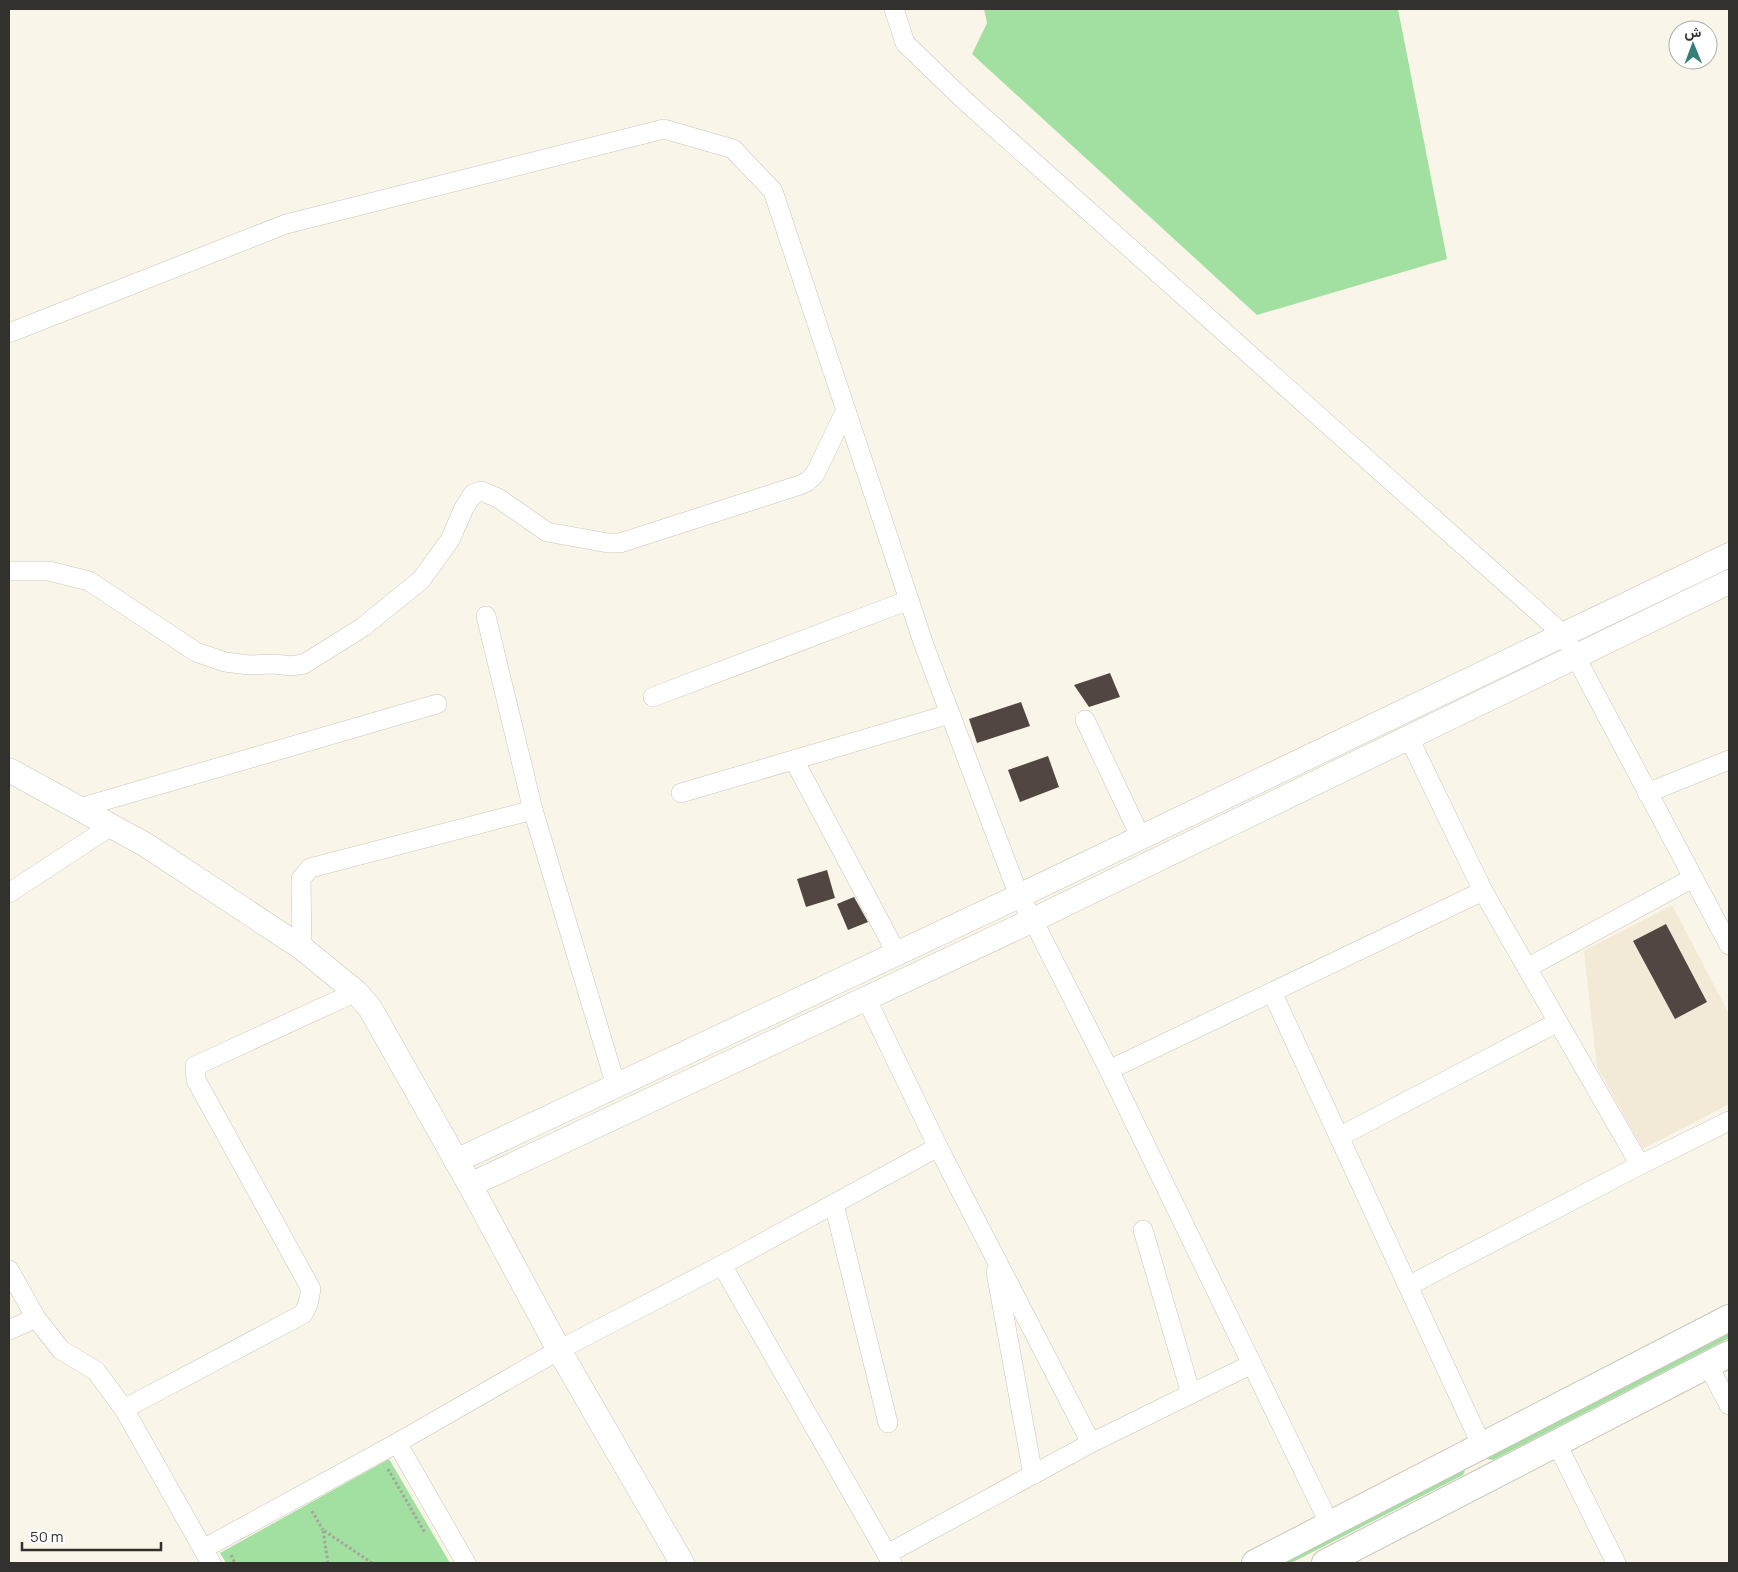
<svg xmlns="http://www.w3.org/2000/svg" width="1738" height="1572" font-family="Manrope,Vazirmatn,sans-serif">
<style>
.built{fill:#f2ead6}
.green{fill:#a1e0a1}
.building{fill:#524643}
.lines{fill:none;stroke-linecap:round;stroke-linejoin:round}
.minor-casing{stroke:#cac5b9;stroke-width:20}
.tertiary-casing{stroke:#cac5b9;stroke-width:25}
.secondary-casing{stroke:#cac5b9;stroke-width:28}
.path{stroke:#a6a39a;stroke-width:3;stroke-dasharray:2.5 2.5;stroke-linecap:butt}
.minor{stroke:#fff;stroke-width:19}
.tertiary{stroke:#fff;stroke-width:24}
.secondary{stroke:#fff;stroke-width:26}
</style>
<rect width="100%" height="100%" fill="#faf5e9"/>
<path class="built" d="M1672,905l57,109v90l-86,45 -46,-82 -13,-116z"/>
<g class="green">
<path d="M984,9h414l49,250 -190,56 -285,-261 15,-31z"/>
<path d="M1729,1329v9l-236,122 -6,-1 1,-6z"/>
<path d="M389,1459l61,104h-224l-6,-10z"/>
<path d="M1466,1468l-3,7 -172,88h-18z"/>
</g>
<g class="building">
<path d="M1110,673l10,24 -31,10 -15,-22z"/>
<path d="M1021,702l9,24 -53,17 -8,-24z"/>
<path d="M1048,756l11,31 -39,15 -12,-32z"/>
<path d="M827,870l8,28 -29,9 -9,-28z"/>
<path d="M854,897l14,25 -20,8 -11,-26z"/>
<path d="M1666,924l41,78 -32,17 -42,-78z"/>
</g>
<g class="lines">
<defs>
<g id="minor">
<path d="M894,9l11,34 59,57 600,535 165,310"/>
<path d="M9,333l277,-109 378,-95 69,20 40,42 151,454 95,251 14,24 76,150 221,455"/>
<path d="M9,571h40l40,10 107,71 29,10 24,3 26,-1 16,2 13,-2 59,-37 58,-47 29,-40 14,-32 9,-14 8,-3 17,7 49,34 61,11h12l180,-58 8,-4 7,-7 31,-64"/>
<path d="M486,616l47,194 83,276"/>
<path d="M653,697l256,-97"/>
<path d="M1085,720l56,118"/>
<path d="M1408,736l75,155 157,274"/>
<path d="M794,760l103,194"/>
<path d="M681,793l269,-79"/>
<path d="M1647,793l82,-33"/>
<path d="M79,808l358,-104"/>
<path d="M9,893l102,-67"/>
<path d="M302,948l-1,-69 9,-11 223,-58"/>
<path d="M1527,968l166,-90"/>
<path d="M1272,992l210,454"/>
<path d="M866,998l72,149 153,296"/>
<path d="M1109,1070l374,-179"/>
<path d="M1339,1137l219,-115"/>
<path d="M834,1204l54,219"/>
<path d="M1143,1230l48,164"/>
<path d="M722,1265l170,298"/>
<path d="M9,1270l27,48 25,32 35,21 28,38 87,154"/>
<path d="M996,1272l37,203"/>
<path d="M1408,1286l232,-121 89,-44"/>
<path d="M9,1330l27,-12"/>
<path d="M1708,1365l21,40"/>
<path d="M124,1409l179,-95 5,-10 3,-15 -115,-209 -1,-14 161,-74"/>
<path d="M397,1443l69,120"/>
<path d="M1557,1444l59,119"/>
<path d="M203,1549l194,-106 162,-93 163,-85 216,-118"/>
<path d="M887,1554l204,-111 161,-79"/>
</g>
<g id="tertiary">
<path d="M9,770l137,75 156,103 54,44 14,16 100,177 89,165 123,213"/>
<path d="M456,1161l563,-265 710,-341"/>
<path d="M470,1185l563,-265 696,-338"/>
</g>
<g id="secondary">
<path d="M1255,1563l474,-245"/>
<path d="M1325,1563l404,-209"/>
</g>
</defs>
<use href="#minor" class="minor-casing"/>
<use href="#tertiary" class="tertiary-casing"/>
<use href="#secondary" class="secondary-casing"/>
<g class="path">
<path d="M388,1469l37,64"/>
<path d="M312,1511l11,19"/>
<path d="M231,1555l4,8"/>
<path d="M328,1563l-5,-33 49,33"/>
</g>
<use href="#minor" class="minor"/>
<use href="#tertiary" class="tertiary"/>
<use href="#secondary" class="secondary"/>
</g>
<rect width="1738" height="1572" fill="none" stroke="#33312d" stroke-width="20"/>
<g transform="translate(1693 45) rotate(359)"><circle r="24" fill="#ffffff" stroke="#adadab"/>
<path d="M0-4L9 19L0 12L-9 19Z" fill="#377e78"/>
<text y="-8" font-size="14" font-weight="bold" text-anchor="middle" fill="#33312d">ش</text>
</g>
<path d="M22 1542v8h139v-8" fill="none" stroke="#33312d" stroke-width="2.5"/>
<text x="30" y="1542" font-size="15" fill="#33312d" stroke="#ffffff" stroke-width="4" paint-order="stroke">50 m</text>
</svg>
